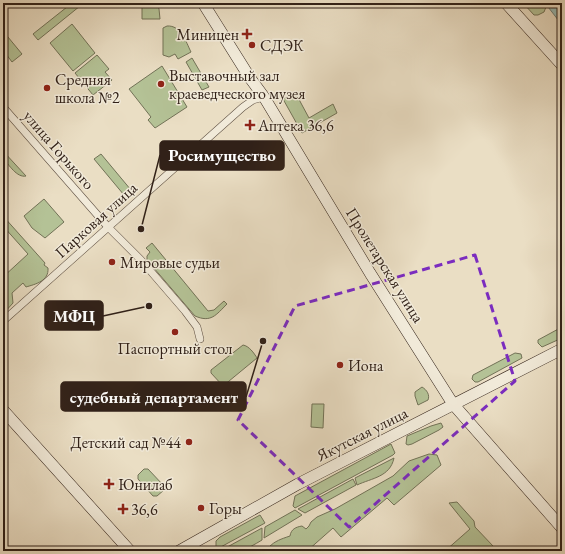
<svg xmlns="http://www.w3.org/2000/svg" width="565" height="554" font-family="'EB Garamond',serif">
<style>
.green{fill:#b4c296;stroke:#727257}
.water{fill:#98bcb6;stroke:#6f7e77}
.lines{fill:none;stroke-linecap:round;stroke-linejoin:round}
.street-casing{stroke:#5f5043;stroke-width:8}
.secondary-casing{stroke:#312118;stroke-width:12}
.street{stroke:#f1ead9;stroke-width:7}
.secondary{stroke:#f1ead9;stroke-width:11}
.marked{fill:none;stroke:#7b2cbf;stroke-width:3;stroke-dasharray:8 5;stroke-linejoin:round}
.poi-dot{fill:#8f2418;stroke:#f1ead9;stroke-width:1.5}
.labels{text-anchor:middle;dominant-baseline:central;stroke-width:3;stroke-linejoin:round;paint-order:stroke}
.poi-label{font-size:16px;fill:#312118;stroke:#f1ead9;text-anchor:start}
.street-label{font-size:16px;fill:#312118;stroke:#f1ead9}
.leader{fill:none;stroke:#312118;stroke-width:1.5}
.callout-dot{fill:#312118;stroke:#f1ead9;stroke-width:1.5}
.callout{fill:#312118;stroke:#312118;stroke-width:1.5}
.callout-label{font-size:17px;text-anchor:middle;font-weight:bold;fill:#fff}
</style>
<rect width="100%" height="100%" fill="#eadec4"/>
<filter id="stains"><feTurbulence type="fractalNoise" baseFrequency=".005" numOctaves="4"/><feColorMatrix values="0 0 0 0 .2 0 0 0 0 .09 0 0 0 0 .02 0 0 0 .5 -.17"/></filter>
<radialGradient id="worn" r=".72"><stop offset=".6" stop-color="#630" stop-opacity="0"/><stop offset="1" stop-color="#630" stop-opacity=".3"/></radialGradient>
<g class="green">
<path d="M72,3h6l2,3 -42,34 -5,-6z"/>
<path d="M142,3h15l2,6 1,10h-18z"/>
<path d="M523,3h19l4,4 -2,5 -6,3h-4z"/>
<path d="M72,24l23,29 -22,18 -23,-28z"/>
<path d="M167,26c14,-1 19,16 24,26l-13,7 -3,-5 -6,3 -6,-2v-27z"/>
<path d="M3,31l19,23 -10,8 -9,-12z"/>
<path d="M97,55l12,14 -4,3 7,8 -19,15 -18,-22z"/>
<path d="M192,58l17,29 -7,3 -16,-28z"/>
<path d="M162,66l25,41 -32,21 -7,-8 3,-3 -22,-28z"/>
<path d="M295,92l14,26 24,-14 4,9 -35,20 -19,-34z"/>
<path d="M3,151l23,25c-9,2 -17,-11 -23,-18z"/>
<path d="M101,154l30,36 -7,5 -30,-36z"/>
<path d="M44,199l20,23 -19,16 -13,-10 -8,-12z"/>
<path d="M3,216l42,47 -1,2 4,3c1,13 -12,16 -22,19l-3,-4 -11,10 1,10 -10,11v-37l25,-23 -25,-28z"/>
<path d="M152,243l56,68 6,-1 10,-9 3,3c-11,11 -16,19 -32,12l-48,-56v-4l3,-4 -4,-4z"/>
<path d="M562,327v11l-20,9 -4,-4v-3z"/>
<path d="M243,345c6,1 11,8 14,13l-34,28 -12,-13v-3z"/>
<path d="M515,353l6,1 1,4 -44,24h-3l-3,-3 1,-4z"/>
<path d="M422,387c5,3 8,8 6,13l-10,5 -3,-9v-4z"/>
<path d="M312,404h12l-1,24 -12,-1z"/>
<path d="M441,423l2,4 -4,3 -27,14 -4,1 -2,-1 1,-8 24,-10z"/>
<path d="M391,444l4,9 -2,2 -98,53 -2,-2 2,-10z"/>
<path d="M429,454l8,1 4,10 -47,40 -7,-7 -46,39 -8,-9 -26,23h-37l-1,-4c6,-6 12,-8 21,-11 1,-7 6,-9 12,-10l4,3 3,-3 2,-4 6,-5 18,-8 58,-33 16,-15z"/>
<path d="M394,458c-4,19 -22,20 -37,27l-2,-7z"/>
<path d="M144,469h4l16,17v4l-7,6h-4l-15,-17v-4z"/>
<path d="M353,479l3,6 -51,28 -7,-4z"/>
<path d="M457,502l17,19 1,6 18,19 -5,5h-43l25,-22 -21,-26z"/>
<path d="M295,510l7,5 -38,23 1,-11z"/>
<path d="M260,515l5,8 -48,26 -1,-2v-6l4,-4z"/>
<path d="M262,528v12c-16,10 -23,12 -42,11z"/>
</g>
<path class="water" d="M545,3l17,1v21z"/>
<g class="lines">
<defs>
<g id="street">
<path d="M3,107l105,120 33,33 44,51 12,16 3,12"/>
<path d="M3,321l240,-214 10,-7 11,-3"/>
</g>
<g id="secondary">
<path d="M203,3l47,75 14,19 106,176 83,131 109,124"/>
<path d="M506,3l56,62"/>
<path d="M3,410l127,141"/>
<path d="M179,551l119,-67 264,-135"/>
</g>
</defs>
<use href="#street" class="street-casing"/>
<use href="#secondary" class="secondary-casing"/>
<use href="#street" class="street"/>
<use href="#secondary" class="secondary"/>
</g>
<path class="marked" d="M475,255l40,126 -166,146 -111,-107 57,-114z"/>
<g class="poi-dot">
<path d="M245 28h4v4h4v4h-4v4h-4v-4h-4v-4h4z"/>
<circle cx="252" cy="45" r="4"/>
<circle cx="161" cy="84" r="4"/>
<circle cx="47" cy="88" r="4"/>
<path d="M248 119h4v4h4v4h-4v4h-4v-4h-4v-4h4z"/>
<circle cx="112" cy="262" r="4"/>
<circle cx="175" cy="332" r="4"/>
<circle cx="340" cy="365" r="4"/>
<circle cx="189" cy="442" r="4"/>
<path d="M107 478h4v4h4v4h-4v4h-4v-4h-4v-4h4z"/>
<circle cx="201" cy="508" r="4"/>
<path d="M121 503h4v4h4v4h-4v4h-4v-4h-4v-4h4z"/>
</g>
<g class="labels">
<g class="poi-label">
<text x="239" y="34" text-anchor="end">Миницен</text>
<text x="260" y="45">СДЭК</text>
<text x="169" y="75">Выставочный зал<tspan x="169" dy="18">краеведческого музея</tspan></text>
<text x="55" y="79">Средняя<tspan x="55" dy="18">школа №2</tspan></text>
<text x="258" y="125">Аптека 36,6</text>
<text x="120" y="262">Мировые судьи</text>
<text x="175" y="348" text-anchor="middle">Паспортный стол</text>
<text x="348" y="365">Иона</text>
<text x="181" y="442" text-anchor="end">Детский сад №44</text>
<text x="118" y="484">Юнилаб</text>
<text x="209" y="508">Горы</text>
<text x="131" y="509">36,6</text>
</g>
<g class="street-label">
<text transform="translate(59 150) rotate(49)">улица Горького</text>
<text transform="translate(96 220) rotate(-42)">Парковая улица</text>
<text transform="translate(385 265) rotate(58)">Пролетарская улица</text>
<text transform="translate(362 434) rotate(-27)">Якутская улица</text>
</g>
</g>
<path class="leader" d="M141 229L160 155M149 306L103 316M263 341L246 397"/>
<g class="callout-dot">
<circle cx="141" cy="229" r="4"/>
<circle cx="149" cy="306" r="4"/>
<circle cx="263" cy="341" r="4"/>
</g>
<g class="callout">
<rect x="160" y="141" width="124" height="29" rx="4"/>
<rect x="45" y="301" width="58" height="29" rx="4"/>
<rect x="61" y="382" width="185" height="29" rx="4"/>
</g>
<g class="callout-label">
<text x="222" y="161">Росимущество</text>
<text x="74" y="322">МФЦ</text>
<text x="154" y="403">судебный департамент</text>
</g>
<rect width="565" height="554" fill="none" stroke="#eadec4" stroke-width="16"/>
<rect x="4" y="4" width="557" height="546" fill="none" stroke="#312118" stroke-width="2"/>
<rect x="8" y="8" width="549" height="538" fill="none" stroke="#312118"/>
<rect width="100%" height="100%" filter="url(#stains)"/>
<rect width="100%" height="100%" fill="url(#worn)"/>
</svg>
